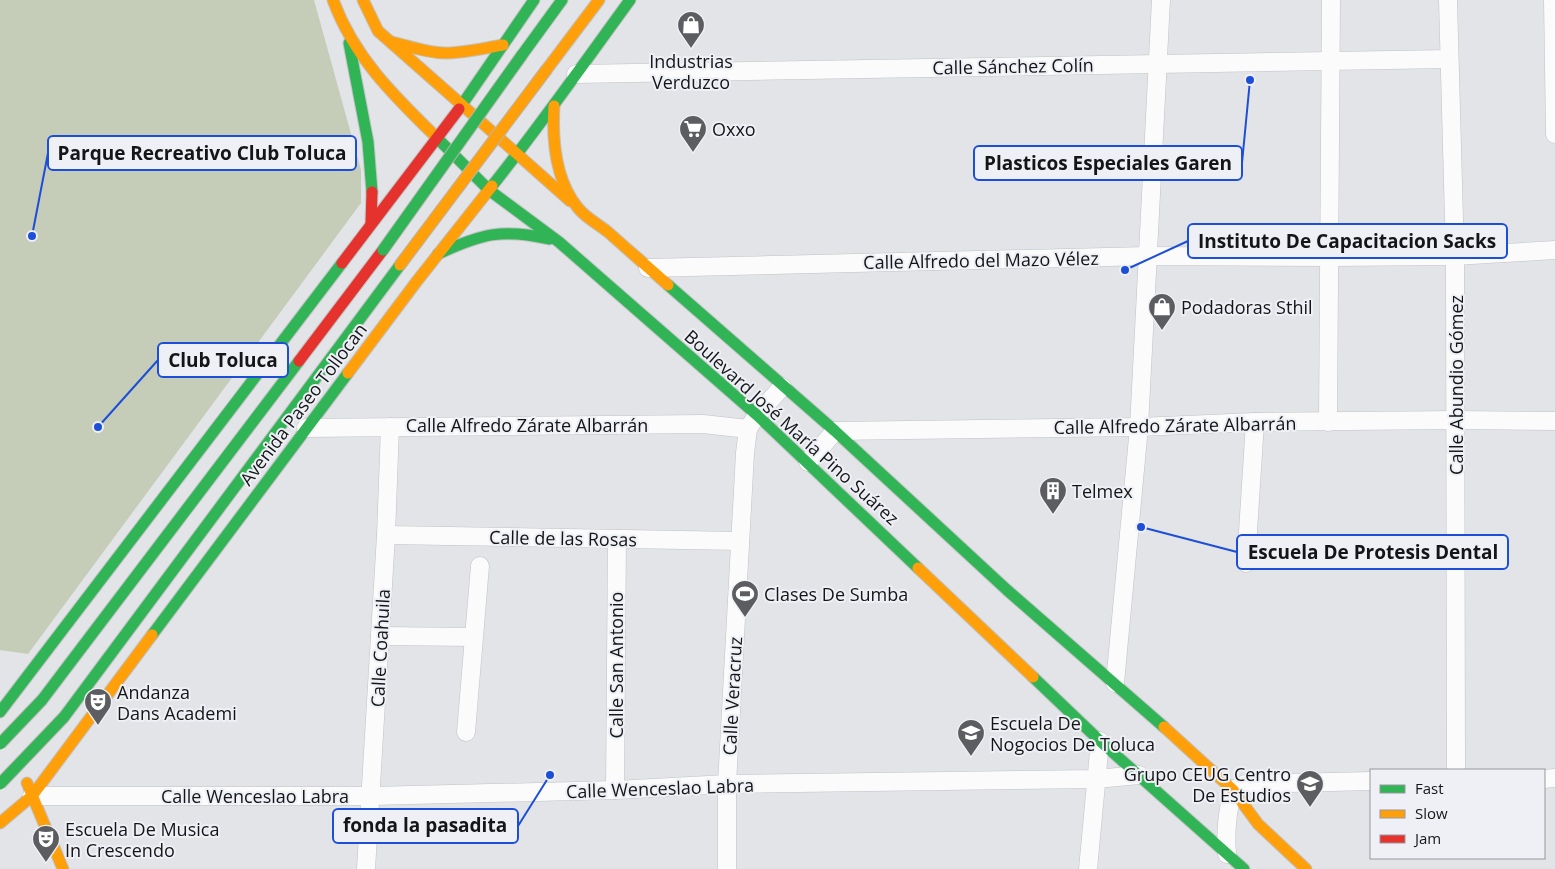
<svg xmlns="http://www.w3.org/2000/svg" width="1555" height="869" font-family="'Open Sans',sans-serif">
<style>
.green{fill:#c5cdb8}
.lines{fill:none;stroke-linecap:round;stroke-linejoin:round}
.street-casing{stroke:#c1c2c5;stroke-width:19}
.fast-casing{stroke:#c1c2c5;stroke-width:13}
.slow-casing{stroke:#c1c2c5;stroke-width:13}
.jam-casing{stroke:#c1c2c5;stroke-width:13}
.street{stroke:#fbfbfb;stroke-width:18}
.fast{stroke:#30b455;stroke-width:11}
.slow{stroke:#ff9f0a;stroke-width:11}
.jam{stroke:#e5322d;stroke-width:11}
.fast-bridge-casing{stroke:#b9b5b3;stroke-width:13;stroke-linecap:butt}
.slow-bridge-casing{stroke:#b9b5b3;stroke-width:13;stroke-linecap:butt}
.fast-bridge{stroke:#30b455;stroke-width:11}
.slow-bridge{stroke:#ff9f0a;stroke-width:11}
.labels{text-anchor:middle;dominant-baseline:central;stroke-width:4;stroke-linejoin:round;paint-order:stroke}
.poi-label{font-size:18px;fill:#141517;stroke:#eef0f6;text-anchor:start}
.street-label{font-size:18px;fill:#141517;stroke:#eef0f6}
.leader{fill:none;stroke:#1d4ed8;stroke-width:2}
.callout-dot{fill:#1d4ed8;stroke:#eef0f6;stroke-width:2}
.callout{fill:#eef0f6;stroke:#1d4ed8;stroke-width:2}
.callout-label{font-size:19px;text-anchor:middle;font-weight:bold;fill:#141517}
</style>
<rect width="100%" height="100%" fill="#e2e4e7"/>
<path class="green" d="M0,0h314l47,170v33l-333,451 -28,-4z"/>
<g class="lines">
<defs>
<g id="street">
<path d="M1448,0l7,256 1,514"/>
<path d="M1553,0l2,134"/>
<path d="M576,74l873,-15"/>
<path d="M648,268l499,-12 183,1 125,-1 100,-6"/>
<path d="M1328,422l3,-422"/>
<path d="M306,428l397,-4 45,5"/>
<path d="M808,462l27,-31 304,-4 116,-5 201,-2 99,1"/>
<path d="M386,535l354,6"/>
<path d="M1246,563l9,-141"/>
<path d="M380,636l93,1"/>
<path d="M1115,683l24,-256 22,-427"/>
<path d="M466,732l14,-166"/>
<path d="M1544,779l11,-1"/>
<path d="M615,790l2,-251"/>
<path d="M32,796h339l244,-6 112,-6 369,-5 43,-4"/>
<path d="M1227,854c-2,-23 0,-42 6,-64l12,-6 126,-3"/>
<path d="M366,869l20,-334 4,-108"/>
<path d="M727,869v-85l18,-331 3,-24 9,-14 25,-28"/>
<path d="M1088,869l12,-128"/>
</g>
<g id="fast">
<path d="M349,43l19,99 4,50"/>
<path d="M522,55l40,-55"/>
<path d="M459,109l75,-109"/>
<path d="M436,137l53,53 70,52 198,173 161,153"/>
<path d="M492,186c48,-60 92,-123 138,-186"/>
<path d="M438,254c43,-20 64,-26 111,-15"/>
<path d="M668,285l167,146 172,159 157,137"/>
<path d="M152,635l196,-262"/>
<path d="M1033,677l67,64 144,128"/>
<path d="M42,700l257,-339"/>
<path d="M0,712l342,-449"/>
<path d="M64,717l336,-452"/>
</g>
<g id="slow">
<path d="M333,0c21,57 60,95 103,137"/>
<path d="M363,0l15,31 84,74"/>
<path d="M392,42c17,4 35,11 53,11 20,0 39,-5 58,-8"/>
<path d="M547,69l52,-69"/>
<path d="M462,105l108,96"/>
<path d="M554,106c-2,35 1,74 24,102 8,10 20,16 30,24 20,18 40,35 60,53"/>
<path d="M348,373l69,-92 75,-95"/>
<path d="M918,568l115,109"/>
<path d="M1164,727l69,63 25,34 48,45"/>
<path d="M27,783l36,86"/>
<path d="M0,823l32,-27 120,-161"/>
</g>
<g id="jam">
<path d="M371,223l1,-31"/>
<path d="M342,263l117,-154"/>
<path d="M299,361l84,-111"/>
</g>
</defs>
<use href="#street" class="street-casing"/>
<use href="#fast" class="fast-casing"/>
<use href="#slow" class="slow-casing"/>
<use href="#jam" class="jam-casing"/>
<use href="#street" class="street"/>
<use href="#fast" class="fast"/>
<use href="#slow" class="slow"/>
<use href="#jam" class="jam"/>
<defs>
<g id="fast-bridge">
<path d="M383,250l139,-195"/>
<path d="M0,744l42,-44"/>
<path d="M0,784l64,-67"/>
</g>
<path id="slow-bridge" d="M400,265l147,-196"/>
</defs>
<use href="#fast-bridge" class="fast-bridge-casing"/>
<use href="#slow-bridge" class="slow-bridge-casing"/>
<use href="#fast-bridge" class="fast-bridge"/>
<use href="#slow-bridge" class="slow-bridge"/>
</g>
<defs>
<symbol id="shop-pin" viewBox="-11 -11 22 30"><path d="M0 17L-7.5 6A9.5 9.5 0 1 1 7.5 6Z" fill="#5c5d60" stroke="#eef0f6"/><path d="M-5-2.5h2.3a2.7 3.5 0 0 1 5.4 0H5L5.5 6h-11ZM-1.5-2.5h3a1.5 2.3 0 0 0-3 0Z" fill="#fff"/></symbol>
<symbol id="supermarket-pin" viewBox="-11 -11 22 30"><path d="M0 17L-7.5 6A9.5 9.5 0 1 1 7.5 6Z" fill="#5c5d60" stroke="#eef0f6"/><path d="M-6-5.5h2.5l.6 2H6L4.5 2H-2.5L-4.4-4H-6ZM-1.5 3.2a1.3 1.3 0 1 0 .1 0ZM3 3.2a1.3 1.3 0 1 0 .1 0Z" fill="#fff"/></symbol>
<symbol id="building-pin" viewBox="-11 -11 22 30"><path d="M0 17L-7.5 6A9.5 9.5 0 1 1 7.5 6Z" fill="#5c5d60" stroke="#eef0f6"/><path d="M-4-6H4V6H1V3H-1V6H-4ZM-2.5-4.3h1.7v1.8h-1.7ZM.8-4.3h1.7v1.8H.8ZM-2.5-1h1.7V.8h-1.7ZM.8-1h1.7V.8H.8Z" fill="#fff"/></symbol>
<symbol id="stadium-pin" viewBox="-11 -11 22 30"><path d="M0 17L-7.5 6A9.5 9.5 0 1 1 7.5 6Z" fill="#5c5d60" stroke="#eef0f6"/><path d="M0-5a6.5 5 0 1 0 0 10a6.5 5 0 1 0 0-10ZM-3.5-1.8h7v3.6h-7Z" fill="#fff"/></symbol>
<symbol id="theatre-pin" viewBox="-11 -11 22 30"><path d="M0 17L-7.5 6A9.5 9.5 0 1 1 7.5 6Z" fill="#5c5d60" stroke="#eef0f6"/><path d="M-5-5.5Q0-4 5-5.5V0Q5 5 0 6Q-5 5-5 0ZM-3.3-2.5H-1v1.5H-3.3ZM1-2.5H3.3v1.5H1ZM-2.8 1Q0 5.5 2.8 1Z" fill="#fff"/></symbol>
<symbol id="university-pin" viewBox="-11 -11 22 30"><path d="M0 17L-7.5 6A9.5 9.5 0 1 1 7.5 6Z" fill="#5c5d60" stroke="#eef0f6"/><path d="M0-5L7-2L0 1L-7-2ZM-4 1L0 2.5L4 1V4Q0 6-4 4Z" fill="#fff"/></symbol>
</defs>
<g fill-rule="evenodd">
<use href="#shop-pin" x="675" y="9" width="32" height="43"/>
<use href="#supermarket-pin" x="677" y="113" width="32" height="43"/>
<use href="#shop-pin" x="1146" y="291" width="32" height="43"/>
<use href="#building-pin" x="1037" y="475" width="32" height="43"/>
<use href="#stadium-pin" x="729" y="578" width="32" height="43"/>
<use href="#theatre-pin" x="82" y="686" width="32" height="43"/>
<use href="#university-pin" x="955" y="717" width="32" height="43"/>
<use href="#university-pin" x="1294" y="768" width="32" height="43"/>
<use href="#theatre-pin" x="30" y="823" width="32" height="43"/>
</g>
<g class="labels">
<g class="poi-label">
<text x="691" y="61" text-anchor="middle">Industrias<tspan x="691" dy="21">Verduzco</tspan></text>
<text x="712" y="129">Oxxo</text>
<text x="1181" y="307">Podadoras Sthil</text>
<text x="1072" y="491">Telmex</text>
<text x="764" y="594">Clases De Sumba</text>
<text x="117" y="692">Andanza<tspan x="117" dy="21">Dans Academi</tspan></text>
<text x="990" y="723">Escuela De<tspan x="990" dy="21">Nogocios De Toluca</tspan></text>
<text x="1291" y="774" text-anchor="end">Grupo CEUG Centro<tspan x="1291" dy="21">De Estudios</tspan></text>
<text x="65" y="829">Escuela De Musica<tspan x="65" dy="21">In Crescendo</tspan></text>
</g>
<g class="street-label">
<text transform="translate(1013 66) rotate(-1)">Calle Sánchez Colín</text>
<text transform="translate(981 260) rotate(-1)">Calle Alfredo del Mazo Vélez</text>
<text transform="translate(1456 385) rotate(-90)">Calle Abundio Gómez</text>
<text transform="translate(303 404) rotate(-53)">Avenida Paseo Tollocan</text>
<text x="527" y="425">Calle Alfredo Zárate Albarrán</text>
<text transform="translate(1175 425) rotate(-1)">Calle Alfredo Zárate Albarrán</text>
<text transform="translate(792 427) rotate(42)">Boulevard José María Pino Suárez</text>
<text transform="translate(563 538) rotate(1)">Calle de las Rosas</text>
<text transform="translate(380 648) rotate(-87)">Calle Coahuila</text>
<text transform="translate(616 665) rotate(-90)">Calle San Antonio</text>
<text transform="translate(732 696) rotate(-87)">Calle Veracruz</text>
<text transform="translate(660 788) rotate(-2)">Calle Wenceslao Labra</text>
<text x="255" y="796">Calle Wenceslao Labra</text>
</g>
</g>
<path class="leader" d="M32 236L48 153M1250 80L1242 163M1125 270L1188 241M98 427L158 360M1141 527L1237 552M550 775L518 826"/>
<g class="callout-dot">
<circle cx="32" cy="236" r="5"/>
<circle cx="1250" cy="80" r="5"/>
<circle cx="1125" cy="270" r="5"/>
<circle cx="98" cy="427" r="5"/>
<circle cx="1141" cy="527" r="5"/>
<circle cx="550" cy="775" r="5"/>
</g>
<g class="callout">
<rect x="48" y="136" width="308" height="34" rx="5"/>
<rect x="974" y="146" width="268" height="34" rx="5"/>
<rect x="1188" y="224" width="319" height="34" rx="5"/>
<rect x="158" y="343" width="130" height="34" rx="5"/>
<rect x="1237" y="535" width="271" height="34" rx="5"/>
<rect x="333" y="809" width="185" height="34" rx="5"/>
</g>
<g class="callout-label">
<text x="202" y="160">Parque Recreativo Club Toluca</text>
<text x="1108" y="170">Plasticos Especiales Garen</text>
<text x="1347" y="248">Instituto De Capacitacion Sacks</text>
<text x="223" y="367">Club Toluca</text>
<text x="1373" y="559">Escuela De Protesis Dental</text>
<text x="425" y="832">fonda la pasadita</text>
</g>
<rect x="1370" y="769" width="175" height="90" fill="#eef0f6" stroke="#97989d"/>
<rect x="1380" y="785" width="25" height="8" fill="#30b455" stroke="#97989d"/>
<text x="1415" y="794" font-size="15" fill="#141517">Fast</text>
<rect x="1380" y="810" width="25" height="8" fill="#ff9f0a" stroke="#97989d"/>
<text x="1415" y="819" font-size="15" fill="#141517">Slow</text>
<rect x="1380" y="835" width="25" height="8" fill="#e5322d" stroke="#97989d"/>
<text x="1415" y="844" font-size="15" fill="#141517">Jam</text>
</svg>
